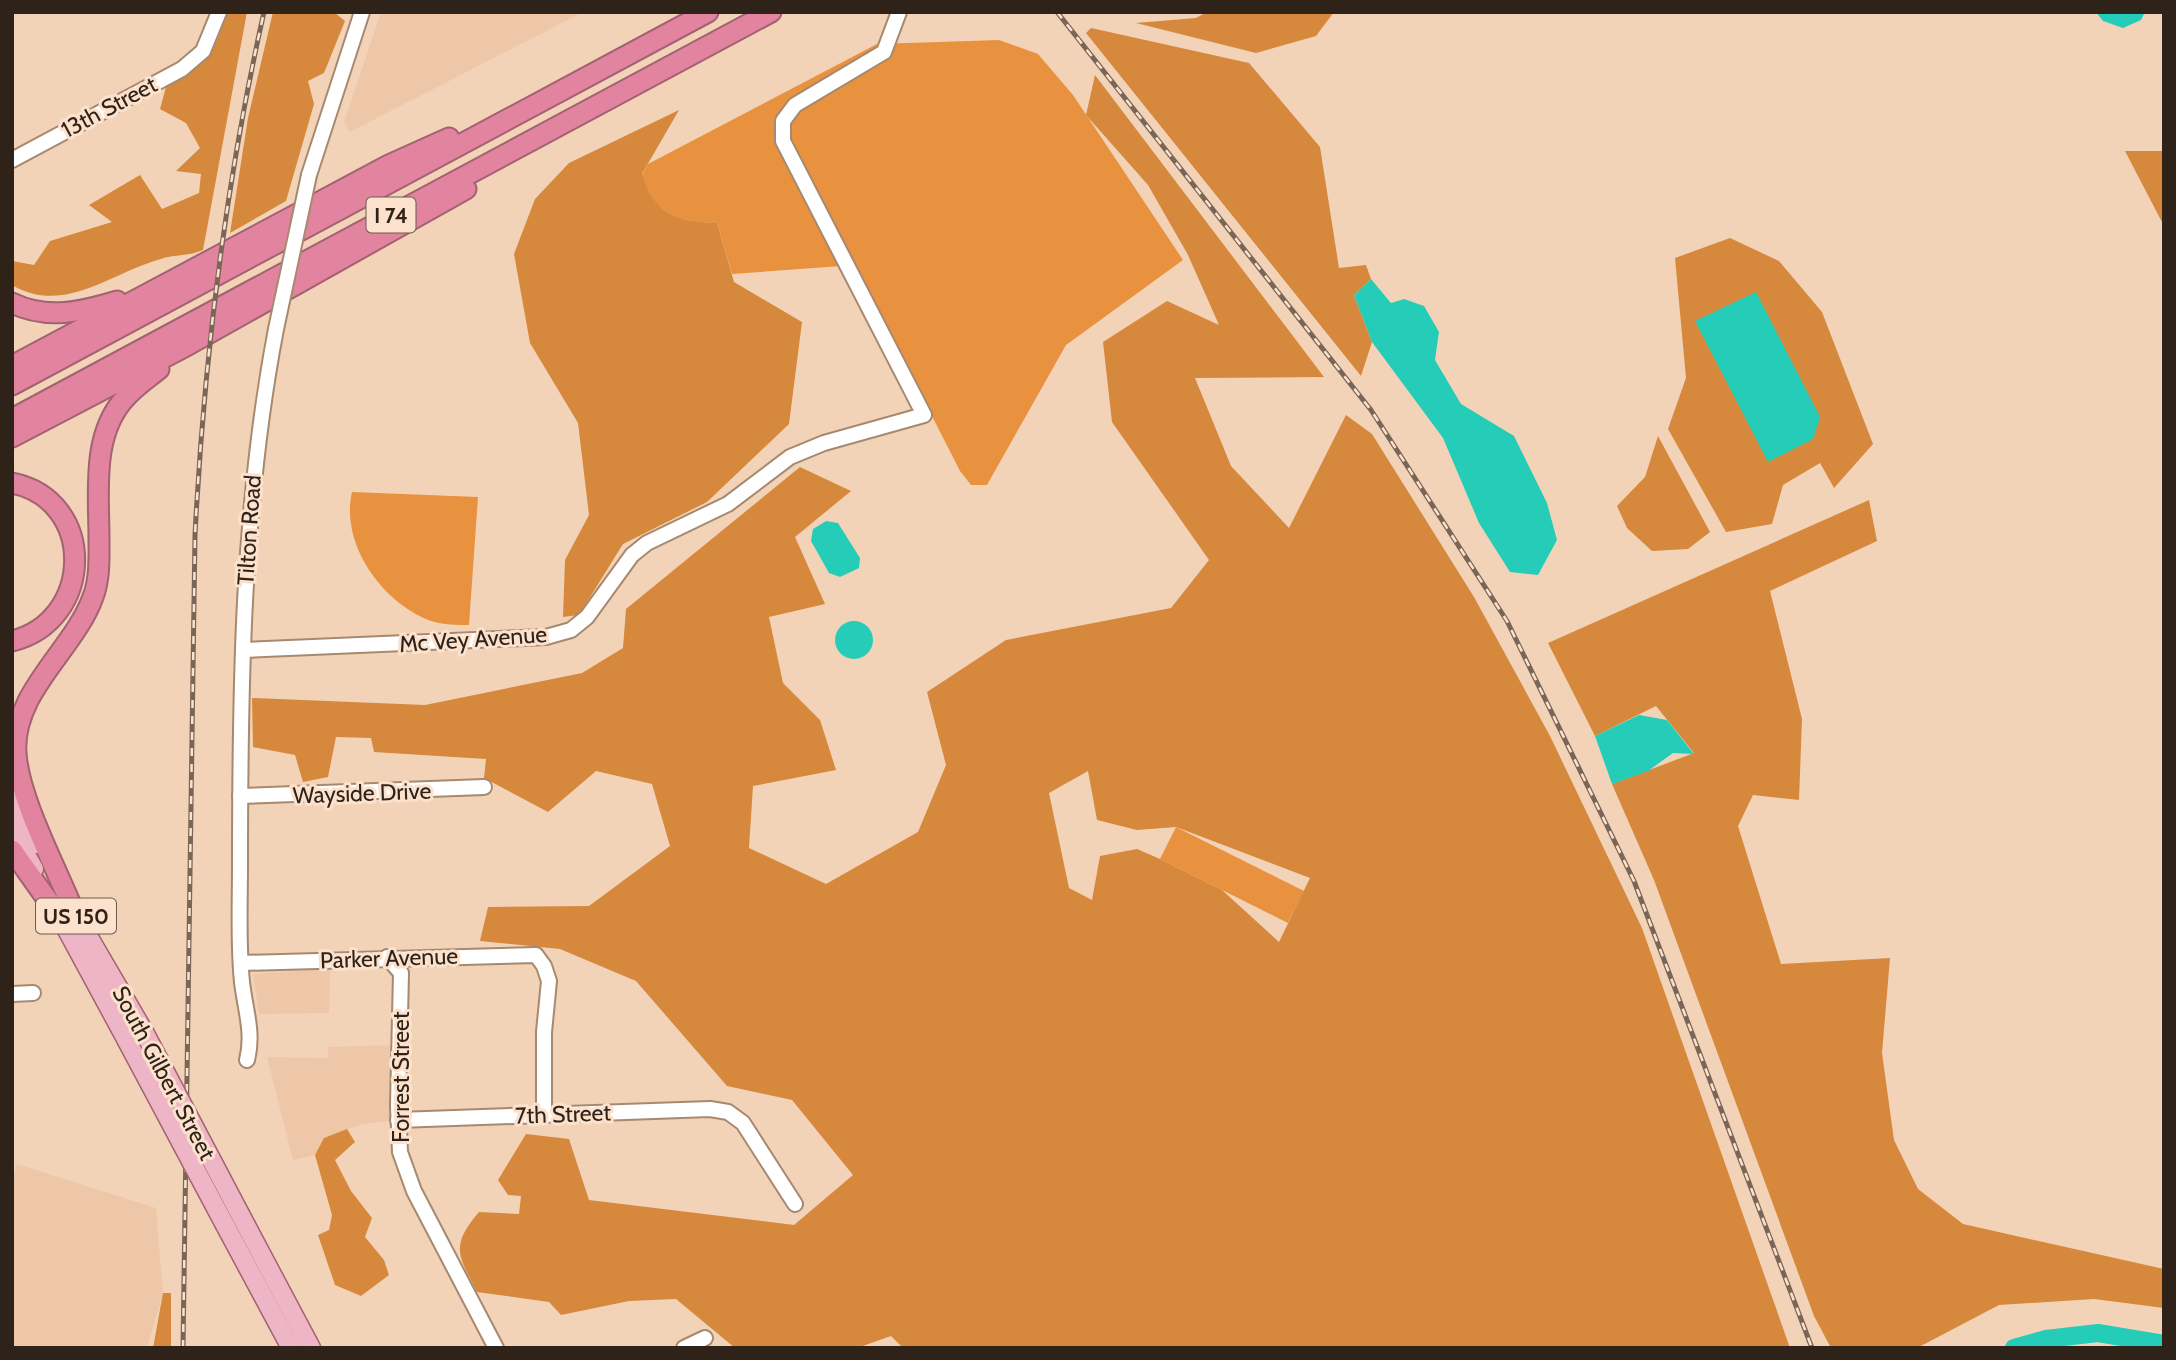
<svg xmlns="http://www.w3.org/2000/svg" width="2176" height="1360" font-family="Cabin,sans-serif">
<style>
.built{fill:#eec7a8}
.green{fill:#e8923f}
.forest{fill:#d6883c;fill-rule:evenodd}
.water{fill:#25cdb8}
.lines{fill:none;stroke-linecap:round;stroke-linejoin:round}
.river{stroke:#25cdb8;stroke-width:18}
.minor-casing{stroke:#a7896f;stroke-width:18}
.major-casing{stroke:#a36271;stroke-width:21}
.highway-casing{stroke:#a36271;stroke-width:23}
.minor{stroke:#fff;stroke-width:14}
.major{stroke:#eeb5c6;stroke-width:18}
.highway{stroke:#e284a0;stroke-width:19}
.rail-casing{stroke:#7a6656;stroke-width:5}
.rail{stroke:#fce1cc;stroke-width:2.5;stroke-dasharray:8;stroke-linecap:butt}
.minor-bridge-casing{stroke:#a7896f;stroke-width:18;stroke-linecap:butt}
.major-bridge-casing{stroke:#a36271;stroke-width:21;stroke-linecap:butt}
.minor-bridge{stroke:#fff;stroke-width:14}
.major-bridge{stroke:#eeb5c6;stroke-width:18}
.labels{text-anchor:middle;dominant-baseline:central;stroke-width:6;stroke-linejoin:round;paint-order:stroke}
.shield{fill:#fce1cc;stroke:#6c5c4f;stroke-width:2}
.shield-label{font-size:21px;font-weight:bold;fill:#2f2319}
.street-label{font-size:23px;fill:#2f2319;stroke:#fce1cc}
</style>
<rect width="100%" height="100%" fill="#f3d3b8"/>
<g class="built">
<path d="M381,12h202l-233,120 -6,-10z"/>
<path d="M330,969l-1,44 -70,1 -6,-40z"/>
<path d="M393,1045l-4,76 -27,3 -38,14 -9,17 -22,5 -26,-103 61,1v-11z"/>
<path d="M17,1164l139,44 7,85 -16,55h-135v-166z"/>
</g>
<g class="green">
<path d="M999,40l39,14 35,41 110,165 -117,85 -79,140h-16l-11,-14 -105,-206 -123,9 -15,-51c-38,-1 -63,-8 -75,-48l6,-11 229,-120z"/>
<path d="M352,492l126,5 -9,128c-12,0 -26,0 -38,-4 -49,-18 -91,-77 -79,-129z"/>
<path d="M1176,827l128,64 -16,32 -128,-64z"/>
</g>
<g class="forest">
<path d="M225,12h22l-44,238c-17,7 -28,4 -42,9 -49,13 -97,57 -149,26v-24l22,4 16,-24 62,-19 -23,-17 51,-30 22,34 37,-16 2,-19 -25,-3 24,-23 -14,-25 -26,-14 6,-22c32,-20 53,-34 59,-75z"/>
<path d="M273,12h61l11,9 -21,52 -16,8 6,23 -28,97 -56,32 18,-115z"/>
<path d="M1207,12h127l-18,24 -60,17 -120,-30 60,-5z"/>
<path d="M1091,28l158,35 71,84 19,121 27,-3 5,14 -17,16 18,47 -11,34 -275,-343z"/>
<path d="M1095,75l229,302 -129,1 36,88 58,62 57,-113 26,19 102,163 76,139 92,192 148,420h-887l-12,-12 -34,12h-122l-59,-49 -47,2 -68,14 -12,-13 -72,-10c-19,-37 -27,-46 2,-80l40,2 2,-18 -13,-1 -10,-15 28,-46 43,5 20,61 205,25 59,-50 -61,-75 -65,-14 -91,-105 -76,-32 -80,-8 8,-34 101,-1 81,-60 -18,-62 -56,-13 -48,41 -64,-34 2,-19 -112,-7 -3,-14 -35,-1 -8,40 -25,5 -8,-27 -42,-8 -1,-49 173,7 157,-32 41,-25 3,-39 174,-142 51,24 -56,46 30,67 -56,13 14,66 37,37 16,50 -83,16 -4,62 77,36 92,-52 28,-67 -19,-73 79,-52 165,-32 38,-48 -97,-138 -9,-80 64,-41 52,24 -31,-70 -40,-70 -62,-70zM1088,771l9,49 40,10 39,-3 134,51 -31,64 -57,-52 -62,-31 -23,-10 -37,7 -8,44 -23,-12 -20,-95z"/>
<path d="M679,110l-37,64c12,41 37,48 75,49l17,59 68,40 -13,102 -82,78 -84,42 -44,71 -16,2 2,-57 24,-45 -11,-92 -48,-80 -16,-89 21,-55 34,-36z"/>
<path d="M2125,151h39v75z"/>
<path d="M1730,238l49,23 43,51 51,132 -39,44 -14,-25 -37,22 -11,39 -46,8 -58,-103 18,-51 -11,-120z"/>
<path d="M1658,436l52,96 -22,17 -36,2 -25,-23 -10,-22 28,-29z"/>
<path d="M1869,500l8,41 -107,50 32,128 -3,81 -46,-5 -15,31 43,138 109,-6 -8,95 12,87 24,49 45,35 201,45v39l-70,-9 -95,6 -82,43h-86l-17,-32 -160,-436 -42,-96 82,-31 -38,-47 -61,30 -47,-93z"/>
<path d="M347,1129l8,13 -20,18 16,31 21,27 -7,19 19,23 5,15 -28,21 -26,-11 -17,-50 11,-5 3,-15 -17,-60 9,-17z"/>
<path d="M163,1293h8v55h-18z"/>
</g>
<g class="water">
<path d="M2096,12h49l-4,8 -18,8 -20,-7z"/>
<path d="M1371,279l20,24 13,-4 20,7 15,26 -4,28 26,44 53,32 33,67 10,37 -19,35 -28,-3 -31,-49 -36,-85 -71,-96 -18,-47z"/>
<path d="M1756,292l64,125 -7,22 -45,23 -73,-141z"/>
<path d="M826,521l12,2 22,35 -1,10 -19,9 -11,-4 -18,-32 2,-12z"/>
<circle cx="854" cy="640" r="19"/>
<path d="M1639,715l28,5 27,34 -21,-1 -25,18 -36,13 -17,-48z"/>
</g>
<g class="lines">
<path class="river" d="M2014,1348l32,-9 52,-6 66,11"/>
<defs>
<g id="minor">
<path d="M12,160l170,-91 21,-18 16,-39"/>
<path d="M309,175l53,-163"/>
<path d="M243,650l303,-13 25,-7 16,-13 45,-62 15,-12 81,-39 62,-47 34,-14 100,-28 -141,-274v-20l12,-16 89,-53 15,-40"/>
<path d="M240,796l244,-9"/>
<path d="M387,957l14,16 -3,133 2,46 14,39 82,157"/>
<path d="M242,963l294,-8 8,11 5,15 -5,51v82"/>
<path d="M12,994l21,-1"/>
<path d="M247,1060c7,-27 -2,-51 -5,-78 -4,-38 -2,-78 -2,-116 0,-180 2,-359 36,-537"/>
<path d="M398,1120l312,-11 18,3 15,11 52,81"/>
<path d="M684,1348l21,-10"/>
</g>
<g id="major">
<path d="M12,800l25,44"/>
<path d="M12,829l22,40"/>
<path d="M67,900l76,130"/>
<path d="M54,906l72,133"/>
<path d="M241,1216l70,132"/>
<path d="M225,1225l66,123"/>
</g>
<g id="highway">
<path d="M12,303c35,17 69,9 105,-2"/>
<path d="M12,366l377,-201 60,-27"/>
<path d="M12,385l696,-373"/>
<path d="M12,419l759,-407"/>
<path d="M12,437l176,-92 278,-156"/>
<path d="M12,483c85,17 82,138 0,158"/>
<path d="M12,850l49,69"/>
<path d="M74,912c-18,-45 -55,-113 -58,-159 -4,-61 58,-103 77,-156 7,-18 6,-39 6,-58 0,-47 -8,-105 27,-142 10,-11 22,-19 33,-28"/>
</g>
</defs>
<use href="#minor" class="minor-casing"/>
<use href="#major" class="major-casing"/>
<use href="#highway" class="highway-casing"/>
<use href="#minor" class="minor"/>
<use href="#major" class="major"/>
<use href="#highway" class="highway"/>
<defs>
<g id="rail">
<path d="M1057,12l314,398 136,211 127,260 178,467"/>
<path d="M183,1348l12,-813c9,-176 30,-350 69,-523"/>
</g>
</defs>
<use href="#rail" class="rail-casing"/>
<use href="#rail" class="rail"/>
<defs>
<path id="minor-bridge" d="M276,329l33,-154"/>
<g id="major-bridge">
<path d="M143,1030l98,186"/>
<path d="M126,1039l99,186"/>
</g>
</defs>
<use href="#minor-bridge" class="minor-bridge-casing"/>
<use href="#major-bridge" class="major-bridge-casing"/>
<use href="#minor-bridge" class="minor-bridge"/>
<use href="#major-bridge" class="major-bridge"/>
</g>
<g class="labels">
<g class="shield">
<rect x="366.5" y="197.5" width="49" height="35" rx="5"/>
<rect x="36" y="898.5" width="80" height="35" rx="5"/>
</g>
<g class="shield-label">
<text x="391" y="215">I 74</text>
<text x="76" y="916">US 150</text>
</g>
<g class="street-label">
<text transform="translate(109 107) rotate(-28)">13th Street</text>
<text transform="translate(249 530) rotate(-86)">Tilton Road</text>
<text transform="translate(473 639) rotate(-4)">Mc Vey Avenue</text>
<text transform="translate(362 793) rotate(-2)">Wayside Drive</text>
<text transform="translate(389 958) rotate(-2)">Parker Avenue</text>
<text transform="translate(164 1073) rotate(62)">South Gilbert Street</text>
<text transform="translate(401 1077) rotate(-90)">Forrest Street</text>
<text transform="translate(563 1114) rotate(-2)">7th Street</text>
</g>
</g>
<rect width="2176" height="1360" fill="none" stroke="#2f2319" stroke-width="28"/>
</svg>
